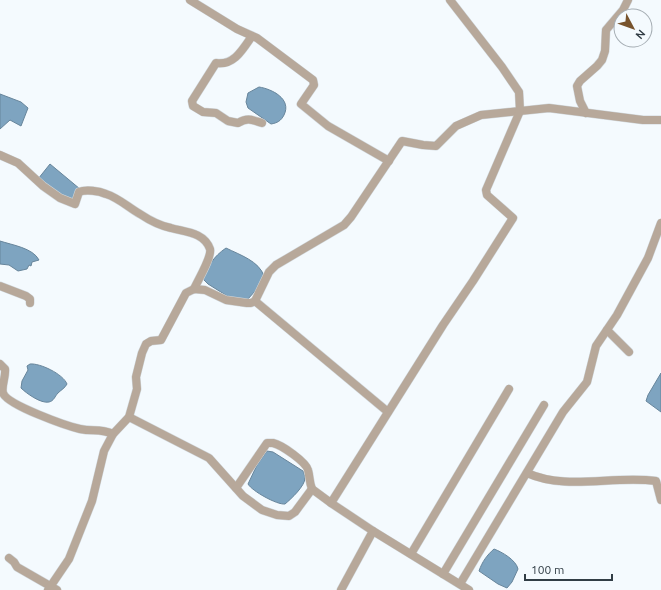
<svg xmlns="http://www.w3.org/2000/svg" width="661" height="590" font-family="Ubuntu,sans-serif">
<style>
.water{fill:#7ea4c0;stroke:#67859b}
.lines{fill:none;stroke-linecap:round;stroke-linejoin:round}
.minor-casing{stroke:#d1d8dd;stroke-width:9}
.minor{stroke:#b7a89a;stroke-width:8}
</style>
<rect width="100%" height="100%" fill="#f4fafe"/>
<g class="water">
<path d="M259,87c13,2 33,12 25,28 -3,6 -7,8 -13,9l-23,-16 -2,-6 2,-9z"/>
<path d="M0,94l21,8 7,6 -7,18 -11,-6 -10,9z"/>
<path d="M50,164l30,25 -8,12 -34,-22z"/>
<path d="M0,241c12,4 33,7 39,19l-7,2 -1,4 -2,-1 -2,4 -9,2 -9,-6 -9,-1z"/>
<path d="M226,248c14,7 33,13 38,28l-8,14 -8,9h-16l-24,-15 -5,-5c6,-14 10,-22 23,-31z"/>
<path d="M30,364c10,-1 33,10 37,20 -2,4 -6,6 -9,9 -3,3 -4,8 -9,9 -8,2 -23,-9 -28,-14l1,-7 6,-11 -1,-4z"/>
<path d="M661,373v39l-15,-11 2,-6z"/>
<path d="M267,451l6,1 30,19c1,1 2,7 2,7 0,8 -14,21 -20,26 -8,1 -33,-13 -37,-20l9,-19z"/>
<path d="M494,549c8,3 22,11 24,20l-6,13 -5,6 -9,-4 -19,-13c3,-9 8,-16 15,-22z"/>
</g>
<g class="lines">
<defs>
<g id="minor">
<path d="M190,0l47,29 20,9 56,42 1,5 -13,19 27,22 61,35"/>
<path d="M252,36c-9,13 -18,30 -36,27l-24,38 1,5 10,6 13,1 12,8 10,2c10,-6 14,-3 24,0"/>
<path d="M586,113l-6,-12 -3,-15 3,-5 17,-15 5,-6 3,-9 1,-21 17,-20 5,-10"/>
<path d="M0,155l18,8 25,23 17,12 15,6 4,-12c7,-3 20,-1 27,2 13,4 23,14 34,20 9,6 21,12 31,14 14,4 33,4 39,21 2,8 -12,31 -16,40"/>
<path d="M0,286l26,10 4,3v4"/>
<path d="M255,301l133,111"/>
<path d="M607,330l22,22"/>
<path d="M0,364l5,5c1,8 -4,17 -2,24 4,12 64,33 77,36 13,3 19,-1 33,5"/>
<path d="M129,417l80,41 34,38 19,14 15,5 12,1 6,-4 17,-23 19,14"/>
<path d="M527,473c40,18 86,2 129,8l5,19"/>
<path d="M236,488l31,-45c1,0 4,0 6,0 9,2 33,19 35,27 2,7 1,11 4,19"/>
<path d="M373,531l96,59"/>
<path d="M411,554l98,-165"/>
<path d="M9,558l5,4 3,5 40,23"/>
<path d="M443,574l101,-169"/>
<path d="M460,584l103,-172 24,-30 9,-36 21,-31 31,-57 13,-35"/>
<path d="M48,590l21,-31 23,-58 12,-50 9,-17 16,-17 8,-28 -1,-12 6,-24 4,-9 5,-3 10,-1 25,-47 8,-4 11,1 21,10 21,3h4l4,-2 14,-29 7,-7 68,-40 7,-8 51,-76 21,4 13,1 20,-20 25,-11 68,-7 94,12h18"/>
<path d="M341,590l32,-59 -42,-28 112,-178 30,-44 40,-63 -26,-23 -1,-5 34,-79 -1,-19 -17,-25 -52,-67"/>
</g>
</defs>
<use href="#minor" class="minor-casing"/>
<use href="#minor" class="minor"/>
</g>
<g transform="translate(633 28) rotate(131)"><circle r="19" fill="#f4fafe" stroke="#a6aeb4"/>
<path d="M0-3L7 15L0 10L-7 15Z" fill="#77532d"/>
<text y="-6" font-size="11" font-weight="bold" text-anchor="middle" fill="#313d45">N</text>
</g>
<path d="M525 574v6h87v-6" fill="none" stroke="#313d45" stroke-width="2"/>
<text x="531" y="574" font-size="12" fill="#313d45" stroke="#f4fafe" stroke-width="3" paint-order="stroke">100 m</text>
</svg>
